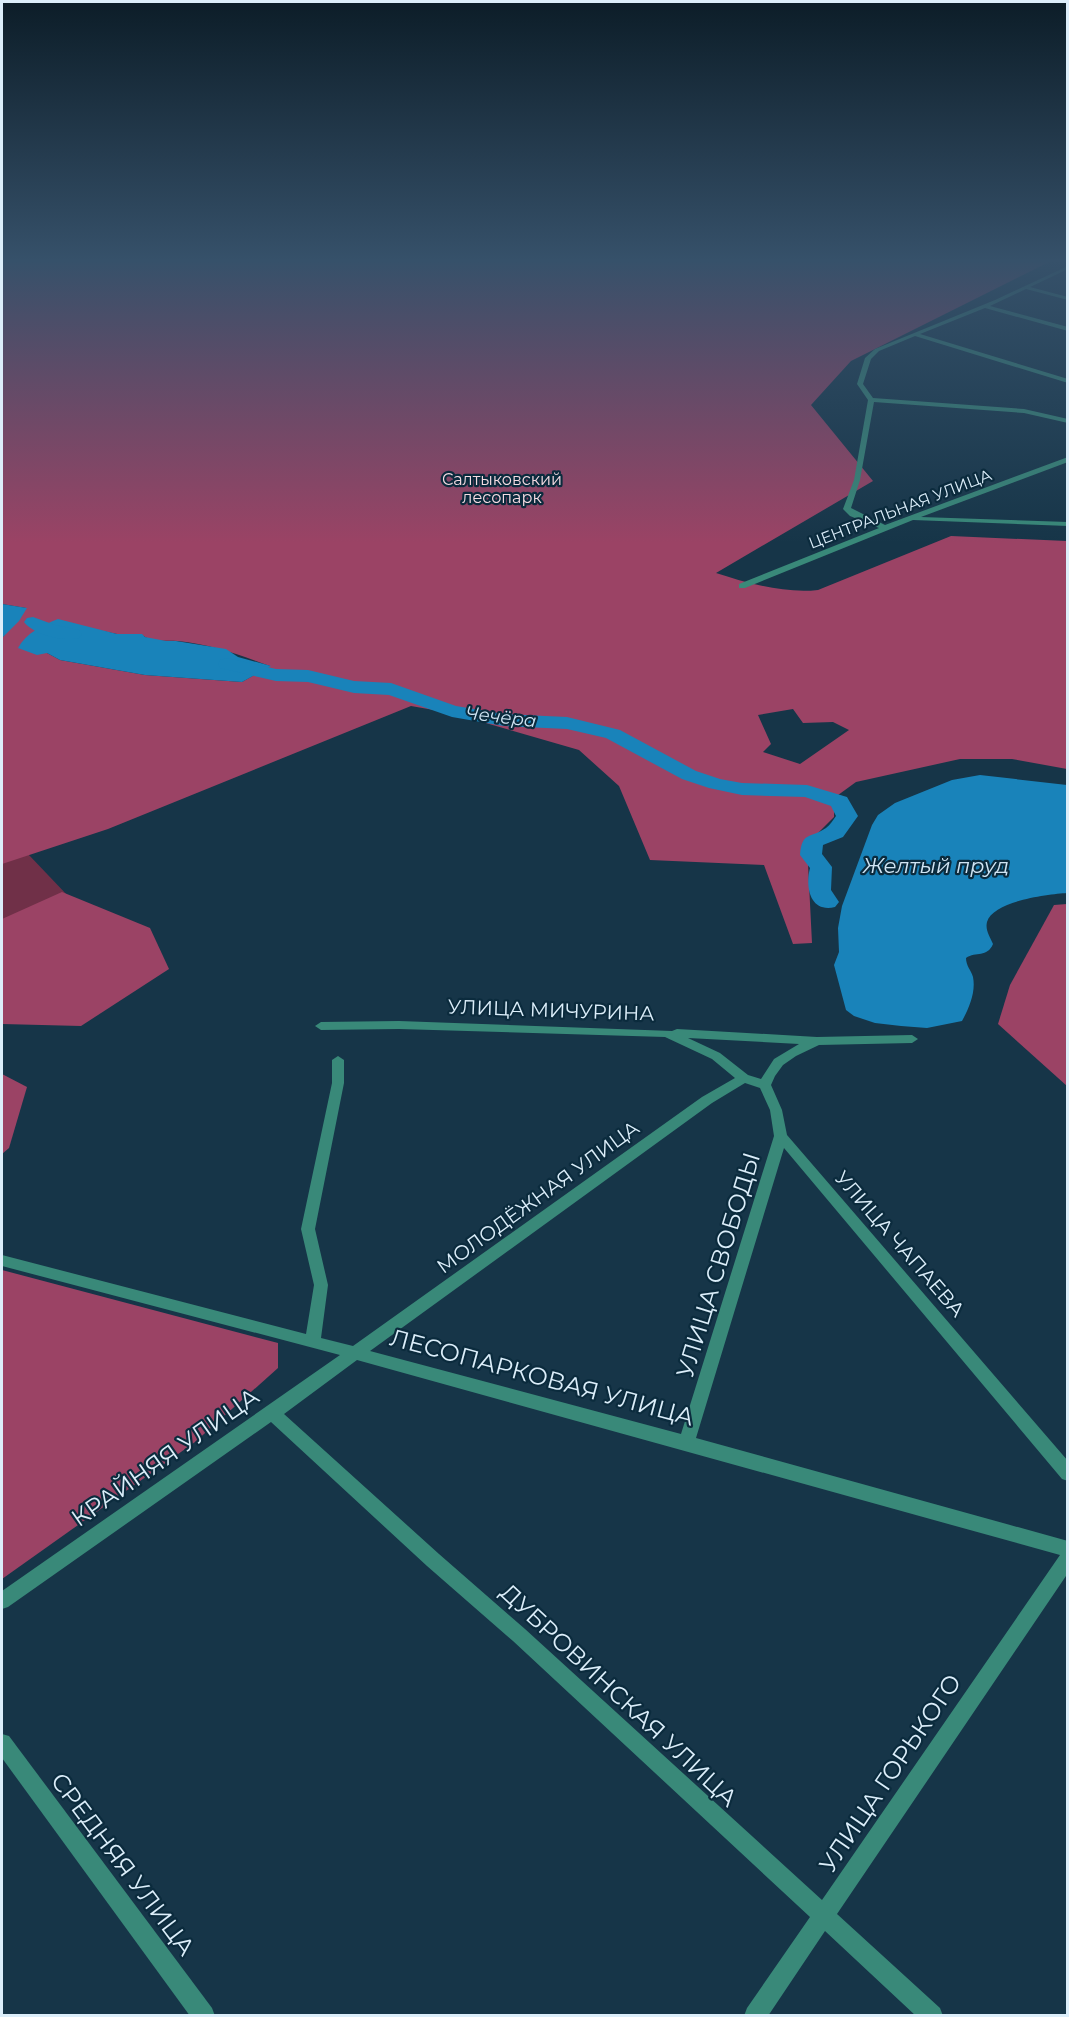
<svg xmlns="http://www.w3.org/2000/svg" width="1069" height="2017" font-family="Montserrat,sans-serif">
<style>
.green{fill:#703048}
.forest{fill:#9b4365;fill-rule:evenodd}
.water{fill:#1983ba}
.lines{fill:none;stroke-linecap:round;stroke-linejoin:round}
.river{fill:#1983ba;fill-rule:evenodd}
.street{fill:#398979;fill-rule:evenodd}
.labels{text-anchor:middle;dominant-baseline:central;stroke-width:4.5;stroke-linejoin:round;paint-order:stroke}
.far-park-label{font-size:16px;fill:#f6dce3;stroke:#0b2b3d}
.far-street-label{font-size:16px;fill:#dceefa;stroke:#0b2b3d}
.far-water-label{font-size:18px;font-style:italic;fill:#d0e5f4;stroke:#0b2b3d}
.street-label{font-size:20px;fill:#dceefa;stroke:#0b2b3d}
.water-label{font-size:21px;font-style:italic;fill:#d0e5f4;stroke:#0b2b3d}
.near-street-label{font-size:24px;fill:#dceefa;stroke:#0b2b3d}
</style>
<rect width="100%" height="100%" fill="#163548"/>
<path class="green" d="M28,854l40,42 -66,27v-60z"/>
<g class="forest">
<path d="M2,260h1051l-202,101 -40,44 62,76 -157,92c31,10 69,21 102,17l133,-54 116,5v228l-55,-10h-52l-104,23 -22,16v19l-27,27 5,99 -19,1 -29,-79 -114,-5 -31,-74 -40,-36 -128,-37 -40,-7 -303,123 -106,35v-226l24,-30 -24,-4zM60,622l57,12h24c10,9 25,6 37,7 32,3 62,14 92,25l-28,16 -97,-7 -85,-15 -13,-7zM793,709l10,14 30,-1 16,8 -49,34 -37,-12 8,-8 -13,-29z"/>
<path d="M62,892l88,36 19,41 -88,57 -79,-2v-105z"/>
<path d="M1067,904h1l-1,182 -69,-62 12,-39 44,-80z"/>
<path d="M2,1074l25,13 -18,61 -7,6z"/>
<path d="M2,1270l276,73v25l-83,74 -193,137z"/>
</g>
<g class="water">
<path d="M2,604l25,4 -8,13 -17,17z"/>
<path d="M58,619l59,15h25l3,3 21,4h10l50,8 12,8 33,9 -29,16 -97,-7 -85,-15 -13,-7 -10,2 -19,-7c8,-15 25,-23 40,-29z"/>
<path d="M980,775l87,10v108c-18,1 -74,8 -80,29 -2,8 3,15 6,22 -6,14 -17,7 -27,14 0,8 5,12 7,19 3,15 -4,31 -11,44l-35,7 -26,-2 -26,-3 -21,-7 -8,-6 -12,-45 5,-13 -1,-24 4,-22 30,-81 6,-10 17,-12 57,-23z"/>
</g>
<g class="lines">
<g class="river">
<path d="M33,617l22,8 24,5 3,4 -3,4c-15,4 -45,-3 -55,-16l3,-4z"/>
<path d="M227,658l49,11 32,1 46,11 37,2 65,23 48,8 63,3 53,13 76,41 24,8 22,4 65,2 40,12 11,19 -15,21 -20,8 -1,9 10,13 -1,23 8,12 -4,5c-25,6 -30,-20 -25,-39l-10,-13c2,-24 10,-16 26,-27 4,-3 7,-8 10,-12l-5,-10 -26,-9 -63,-2 -33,-7 -27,-9 -76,-41 -39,-9 -63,-3 -52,-9 -63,-22 -35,-2 -46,-11 -32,-1 -56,-13 -2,-4 2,-4z"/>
</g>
<g class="street">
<path d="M1068,266v3l-38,18 38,10v3l-42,-11 -36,17 78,21v4l-83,-23 -65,26 148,45v4l-153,-47 -36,15 -8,8 -8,25 10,14 151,11 44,10v4l-44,-10 -150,-11 -14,78 -9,28 34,17 183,-68v5l-147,55 147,5v4l-155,-6 -168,68h-6v-4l140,-56 -29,-12 -7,-7 11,-29 14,-80 -11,-16 8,-26 10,-9 120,-49z"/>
<path d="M399,1021l273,10 5,-2 140,8 95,-2 6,4 -6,4 -93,2 -23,11 -13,9 -8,11 -4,9 11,25 5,25 281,326v20l-6,-2 -278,-331 -88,290 372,103v32l-231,341 103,94 3,8h-27l-91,-85 -57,85h-24l3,-8 63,-91 -297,-276 -86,-75 -156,-144 -263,185 -6,2v-18l338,-236 -338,-89v-11l304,79 8,-49 -13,-56 31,-146v-23l6,-4 6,4v23l-29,146 13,56 -7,53 32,8 349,-249 33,-19 -23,-19 -47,-22 -266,-8 -78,1 -6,-4 6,-4zM688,1038l111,6 -25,15 -13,20 -13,-4 -28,-22zM745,1083l15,5 10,22 4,26 -93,298 -311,-83 342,-248zM357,1360l703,195 -238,345 -297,-271 -86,-75 -155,-140z"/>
<path d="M2,1734l7,2 203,272 3,8h-25l-188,-258z"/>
</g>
</g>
<linearGradient id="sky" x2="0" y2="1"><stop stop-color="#0c1d28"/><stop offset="0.48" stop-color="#36516a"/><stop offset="1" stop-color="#36516a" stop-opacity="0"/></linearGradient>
<rect width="1069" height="543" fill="url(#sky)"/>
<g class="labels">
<g class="far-park-label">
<text x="502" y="479">Салтыковский<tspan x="502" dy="18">лесопарк</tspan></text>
</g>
<g class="far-street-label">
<text transform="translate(900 509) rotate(-21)">ЦЕНТРАЛЬНАЯ УЛИЦА</text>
</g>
<g class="far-water-label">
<text transform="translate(501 717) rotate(7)">Чечёра</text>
</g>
<g class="street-label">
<text transform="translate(551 1010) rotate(2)">УЛИЦА МИЧУРИНА</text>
<text transform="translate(538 1197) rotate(-36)">МОЛОДЁЖНАЯ УЛИЦА</text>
<text transform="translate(900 1244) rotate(49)">УЛИЦА ЧАПАЕВА</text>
</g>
<g class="water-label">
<text x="936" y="865">Желтый пруд</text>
</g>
<g class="near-street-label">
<text transform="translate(718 1265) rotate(-73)">УЛИЦА СВОБОДЫ</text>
<text transform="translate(542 1377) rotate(15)">ЛЕСОПАРКОВАЯ УЛИЦА</text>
<text transform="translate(165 1457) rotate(-35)">КРАЙНЯЯ УЛИЦА</text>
<text transform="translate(619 1695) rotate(43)">ДУБРОВИНСКАЯ УЛИЦА</text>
<text transform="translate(890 1773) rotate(-56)">УЛИЦА ГОРЬКОГО</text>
<text transform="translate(123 1864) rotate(53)">СРЕДНЯЯ УЛИЦА</text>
</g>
</g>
<rect width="1069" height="2017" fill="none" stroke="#dceefa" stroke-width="6"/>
</svg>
